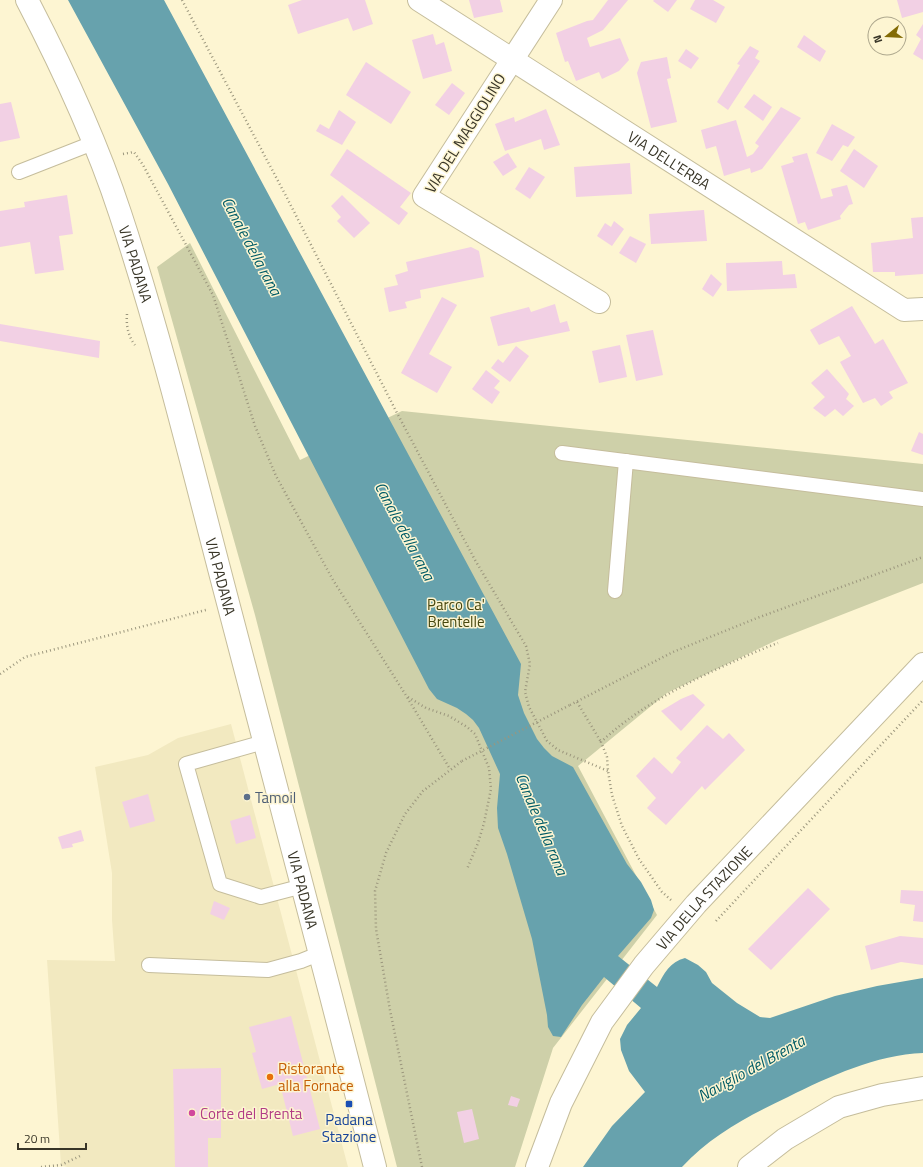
<svg xmlns="http://www.w3.org/2000/svg" width="923" height="1167" font-family="'Titillium Web',sans-serif">
<style>
.built{fill:#f2e9c0}
.green{fill:#ced0a9}
.water{fill:#67a2ad}
.building{fill:#f2d0e4}
.lines{fill:none;stroke-linecap:round;stroke-linejoin:round}
.lane-casing{stroke:#c5bd9c;stroke-width:16}
.street-casing{stroke:#c5bd9c;stroke-width:24}
.secondary-casing{stroke:#c5bd9c;stroke-width:24}
.primary-casing{stroke:#c5bd9c;stroke-width:24}
.path{stroke:#9b967d;stroke-width:2.5;stroke-dasharray:1 3;stroke-linecap:butt}
.lane{stroke:#fff;stroke-width:14}
.street{stroke:#fff;stroke-width:22}
.secondary{stroke:#fff;stroke-width:22}
.primary{stroke:#fff;stroke-width:22}
.path-bridge{stroke:#9b967d;stroke-width:2.5;stroke-dasharray:1 3;stroke-linecap:butt}
.service-dot{fill:#5c6f8a;stroke:#fdf5d2;stroke-width:1.5}
.food-dot{fill:#e8710a;stroke:#fdf5d2;stroke-width:1.5}
.transit-dot{fill:#1a4fb4;stroke:#fdf5d2;stroke-width:1.5}
.hotel-dot{fill:#d1479c;stroke:#fdf5d2;stroke-width:1.5}
.labels{text-anchor:middle;dominant-baseline:central;stroke-width:3;stroke-linejoin:round;paint-order:stroke}
.street-label{font-size:15px;fill:#383527;stroke:#fdf5d2}
.park-label{font-size:15px;fill:#46470f;stroke:#fdf5d2}
.service-label{font-size:15px;fill:#4e5e75;stroke:#fdf5d2;text-anchor:start}
.food-label{font-size:15px;fill:#c56008;stroke:#fdf5d2;text-anchor:start}
.hotel-label{font-size:15px;fill:#b23c85;stroke:#fdf5d2;text-anchor:start}
.transit-label{font-size:15px;fill:#164399;stroke:#fdf5d2}
.water-label{font-size:16px;font-style:italic;fill:#005b66;stroke:#fdf5d2}
</style>
<rect width="100%" height="100%" fill="#fdf5d2"/>
<path class="built" d="M231,724l117,443h-281l-6,-2 -14,-205 68,1 -3,-41v-47l-17,-106 53,-12 30,-17z"/>
<path class="green" d="M190,243l110,217 102,-49 521,53v119l-146,57 -110,53 -89,73 79,149 -104,133 -38,119h-118l-142,-552 -98,-348z"/>
<path class="water" d="M68,0h96l357,664 -3,31 6,18 13,26 7,9 8,8 21,11 54,97 14,18 10,18 3,10 -3,8 -33,38 39,31c7,-14 13,-25 28,-29l13,7 8,7 6,11 25,20 23,14 10,1 65,-22 42,-10 46,-8v75c-47,2 -93,23 -135,44 -38,18 -77,38 -106,70h-99l29,-41 33,-34 -16,-21 -8,-21 -1,-11 7,-14 14,-17 -37,-31 -22,28 -21,32 -8,-1 -5,-9 -1,-12 -15,-76 -25,-85 -9,-26 -1,-20 3,-34 -21,-46 -6,-8 -7,-6 -9,-6 -20,-9 -8,-10 -261,-505z"/>
<g class="building">
<path d="M302,0h63l8,24 -20,7 -5,-13 -50,16 -10,-29z"/>
<path d="M469,0h31l3,12 -29,6z"/>
<path d="M608,0h20l-25,30 -16,8 3,9 30,-9 9,22 -10,11 -17,8 -3,-7 -23,9 -8,-20 -3,1 -9,-29 31,-12 6,-1z"/>
<path d="M654,0h23l-9,12 -15,-11z"/>
<path d="M695,0h18l12,7 -9,16 -26,-14z"/>
<path d="M897,0h26v12l-21,6z"/>
<path d="M879,18l12,6h-15z"/>
<path d="M923,24v36l-10,-6 8,-15 -5,-4z"/>
<path d="M875,26v15l-6,-3z"/>
<path d="M433,34l3,11 8,-3 8,29 -29,8 -11,-39z"/>
<path d="M804,35l22,16 -6,11 -23,-15z"/>
<path d="M750,46l9,5 -4,7 5,3 -32,49 -11,-8 23,-37 -3,-1z"/>
<path d="M686,49l13,9 -8,11 -13,-8z"/>
<path d="M667,57l4,21 -4,1 10,43 -26,6 -14,-55 4,-11z"/>
<path d="M366,62l45,30 -20,32 -45,-29z"/>
<path d="M452,83l13,10 -16,22 -14,-10z"/>
<path d="M754,94l18,13 -9,14 -19,-14z"/>
<path d="M11,102l9,36 -20,4v-38z"/>
<path d="M781,107l20,11 -39,51 -11,4 -1,-5 -26,8 -8,-30 -10,3 -5,-19 35,-10 11,37 6,-3 6,-8 -4,-3z"/>
<path d="M546,109l14,36 -16,5 -3,-11 -36,12 -10,-27 19,-7 1,5z"/>
<path d="M339,110l17,12 -14,23 -26,-14 4,-7 9,5z"/>
<path d="M832,124l23,13 -7,10 -5,-2 -11,16 -16,-8z"/>
<path d="M347,149l64,44 -11,14 8,6 -9,12 -69,-50z"/>
<path d="M854,149l24,17 -14,22 -24,-17z"/>
<path d="M508,153l9,14 -14,9 -10,-14z"/>
<path d="M807,153l14,46 12,-3 -2,-7 16,-4 6,19 -4,1 -9,11 1,3 -33,11 -3,-8 -7,2 -17,-58 13,-4 -2,-5z"/>
<path d="M630,163l2,31 -56,3 -2,-30z"/>
<path d="M529,167l16,10 -15,22 -15,-10z"/>
<path d="M67,195l6,39 -14,2 5,34 -29,4 -5,-32 -30,5v-36l25,-4 -1,-5z"/>
<path d="M342,195l28,28 -16,15 -17,-17 4,-4 -10,-11z"/>
<path d="M704,210l3,31 -56,3 -2,-30z"/>
<path d="M923,217v57l-28,2v-4h-22l-2,-29 42,-5 -2,-20z"/>
<path d="M614,221l10,8 -12,17 -15,-10 8,-13 6,4z"/>
<path d="M630,236l16,8 -10,19 -17,-10z"/>
<path d="M471,247l8,4 5,26 -64,13 1,8 -16,4 2,6 -18,4 -5,-24 14,-3 -3,-10 13,-4 -2,-9z"/>
<path d="M782,261l1,14 12,-1 2,14 -70,3 -1,-28z"/>
<path d="M711,274l11,10 -9,13 -11,-8z"/>
<path d="M442,297l15,8 -28,49 23,13 -15,26 -36,-20z"/>
<path d="M555,304l5,19 7,-2 3,10 -72,15 -8,-29 39,-10 2,5z"/>
<path d="M852,306l23,38 8,-5 25,44 -19,9 4,6 -12,8 -6,-8 -12,5 -23,-41 11,-6 -12,-20 -20,9 -9,-15z"/>
<path d="M0,324l100,17 -1,17 -99,-17z"/>
<path d="M653,330l10,45 -27,6 -10,-46z"/>
<path d="M620,345l7,32 -28,6 -7,-32z"/>
<path d="M516,346l13,10 -19,26 -19,-14 7,-9 5,4z"/>
<path d="M827,369l22,25 -3,5 8,7 -11,10 -8,-7 -10,8 -12,-9 12,-11 -14,-14z"/>
<path d="M486,370l14,11 -6,7 6,4 -8,12 -20,-15z"/>
<path d="M919,432l4,2v21l-12,-4z"/>
<path d="M693,694l12,11 -24,26 -20,-20 20,-12z"/>
<path d="M707,725l16,14 6,-6 16,17 -40,40 -3,-4 -36,39 -19,-17 9,-10 -20,-22 18,-19 18,17 9,-12 -5,-4z"/>
<path d="M148,794l7,27 -25,7 -8,-26z"/>
<path d="M250,815l6,23 -20,6 -6,-23z"/>
<path d="M81,830l3,11 -12,3 1,3 -11,2 -4,-12z"/>
<path d="M808,888l22,21 -59,61 -23,-21z"/>
<path d="M901,890l22,1v31l-10,-1 2,-16 -15,-2z"/>
<path d="M214,901l16,7 -6,12 -14,-6z"/>
<path d="M900,936l23,2v27l-22,-3 -30,8 -6,-24z"/>
<path d="M291,1016l29,113 -27,7 -13,-52 -18,5 -10,-36 4,-1 -7,-25z"/>
<path d="M221,1068v70h-13v29h-33l-2,-98z"/>
<path d="M511,1096l9,3 -3,8 -9,-2z"/>
<path d="M472,1109l7,30 -15,4 -7,-31z"/>
</g>
<g class="lines">
<defs>
<g id="lane">
<path d="M19,172l74,-29"/>
<path d="M562,453l361,46"/>
<path d="M615,591l11,-130"/>
<path d="M264,742l-78,22 34,120 41,13 42,-11"/>
<path d="M149,965l119,5 33,-9 20,-8"/>
</g>
<g id="street">
<path id="s1" d="M419,0l485,310 19,-1"/>
<path d="M551,0l-127,196 175,106"/>
<path d="M749,1167l36,-28 54,-32 43,-12 41,-7"/>
</g>
<g id="secondary">
<path id="s2" d="M537,1167l24,-64 41,-81 42,-57 52,-61 227,-240"/>
</g>
<g id="primary">
<path id="s3" d="M27,0c36,69 69,140 93,213 40,121 70,244 102,367 51,195 103,391 153,587"/>
</g>
</defs>
<use href="#lane" class="lane-casing"/>
<use href="#street" class="street-casing"/>
<use href="#secondary" class="secondary-casing"/>
<use href="#primary" class="primary-casing"/>
<g class="path">
<path d="M182,0l104,196 111,217 78,147 51,86 4,18 -5,28 4,15 18,34 11,9 50,21"/>
<path d="M123,154l11,-2 9,13 70,130 42,131 21,50 57,104 74,117 43,72"/>
<path d="M127,314c-1,11 1,22 8,31"/>
<path d="M0,674l25,-17 181,-47"/>
<path d="M408,697l18,11 23,8 18,11 8,7 14,34 2,21 -7,34 -6,20 -11,26"/>
<path d="M577,702l24,40"/>
<path d="M570,705l103,-53 84,-34 166,-61"/>
<path d="M671,900l-9,-8 -23,-33 -17,-33 -10,-31 -4,-24 -1,-14 -6,-15c33,-31 72,-52 112,-71 22,-10 43,-20 65,-28"/>
<path d="M716,921l207,-221"/>
<path d="M41,1167l20,-2 19,-9"/>
<path d="M422,1167l-32,-157 -14,-81 -1,-38 11,-38 19,-39 18,-23 39,-30"/>
</g>
<use href="#lane" class="lane"/>
<use href="#street" class="street"/>
<use href="#secondary" class="secondary"/>
<use href="#primary" class="primary"/>
<path class="path-bridge" d="M462,761l108,-56"/>
</g>
<circle class="service-dot" cx="247" cy="797" r="4"/>
<circle class="food-dot" cx="270" cy="1077" r="4"/>
<rect class="transit-dot" x="345" y="1100" width="8" height="8" rx="2"/>
<circle class="hotel-dot" cx="192" cy="1113" r="4"/>
<g class="labels">
<g class="street-label">
<text transform="translate(465 133) rotate(-58)">VIA DEL MAGGIOLINO</text>
<text stroke="none"><textPath href="#s1" startOffset="297">VIA DELL'ERBA</textPath></text>
<text stroke="none"><textPath href="#s3" startOffset="286">VIA PADANA</textPath></text>
<text stroke="none"><textPath href="#s3" startOffset="610">VIA PADANA</textPath></text>
<text stroke="none"><textPath href="#s3" startOffset="934">VIA PADANA</textPath></text>
<text stroke="none"><textPath href="#s2" startOffset="320">VIA DELLA STAZIONE</textPath></text>
</g>
<g class="park-label">
<text x="456" y="604">Parco Ca'<tspan x="456" dy="17">Brentelle</tspan></text>
</g>
<g class="service-label">
<text x="255" y="797">Tamoil</text>
</g>
<g class="food-label">
<text x="278" y="1068">Ristorante<tspan x="278" dy="17">alla Fornace</tspan></text>
</g>
<g class="hotel-label">
<text x="200" y="1113">Corte del Brenta</text>
</g>
<g class="transit-label">
<text x="349" y="1119">Padana<tspan x="349" dy="17">Stazione</tspan></text>
</g>
<g class="water-label">
<text transform="translate(252 246) rotate(62)">Canale della rana</text>
<text transform="translate(405 531) rotate(62)">Canale della rana</text>
<text transform="translate(542 824) rotate(67)">Canale della rana</text>
<text transform="translate(751 1068) rotate(-29)">Naviglio del Brenta</text>
</g>
</g>
<g transform="translate(887 36) rotate(252)"><circle r="19" fill="#fdf5d2" stroke="#aea88e"/>
<path d="M0-3L7 15L0 10L-7 15Z" fill="#836b05"/>
<text y="-6" font-size="11" font-weight="bold" text-anchor="middle" fill="#383527">N</text>
</g>
<path d="M18 1143v6h68v-6" fill="none" stroke="#383527" stroke-width="2"/>
<text x="24" y="1143" font-size="12" fill="#383527" stroke="#fdf5d2" stroke-width="3" paint-order="stroke">20 m</text>
</svg>
